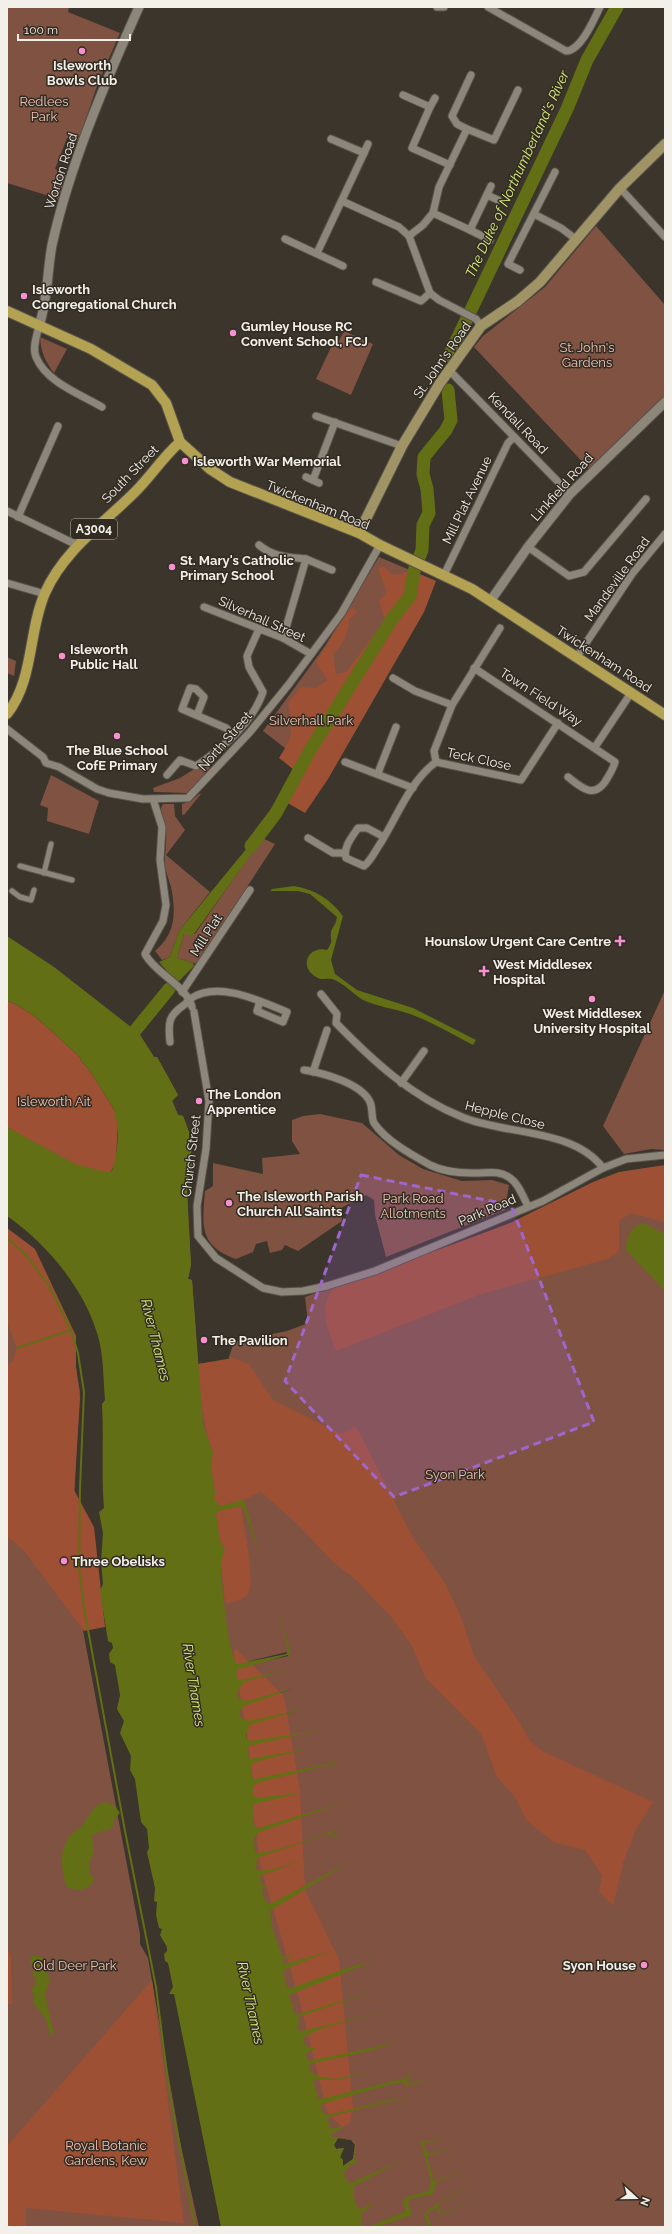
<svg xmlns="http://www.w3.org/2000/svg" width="672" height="2234" font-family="Raleway,sans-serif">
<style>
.green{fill:#805241;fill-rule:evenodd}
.forest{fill:#9d5034}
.water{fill:#636f14;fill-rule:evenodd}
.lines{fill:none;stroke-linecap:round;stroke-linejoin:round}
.stream{stroke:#636f14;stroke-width:2}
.river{stroke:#636f14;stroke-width:13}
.pedestrian-casing{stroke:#58534b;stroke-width:7}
.minor-casing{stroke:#58534b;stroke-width:9}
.tertiary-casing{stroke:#58534b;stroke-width:11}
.secondary-casing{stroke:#58534b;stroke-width:12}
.primary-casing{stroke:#58534b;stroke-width:12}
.pedestrian{stroke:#8d867b;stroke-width:5}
.minor{stroke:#8d867b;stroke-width:7}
.tertiary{stroke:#8d867b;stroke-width:9}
.secondary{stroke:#a09466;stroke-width:10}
.primary{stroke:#b3a252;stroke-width:10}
.marked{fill:#9f66cc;fill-opacity:0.2;stroke:#9f66cc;stroke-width:3;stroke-dasharray:8 5;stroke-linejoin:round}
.poi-dot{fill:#f690d0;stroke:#312b22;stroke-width:1.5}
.labels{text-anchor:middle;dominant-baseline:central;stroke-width:3;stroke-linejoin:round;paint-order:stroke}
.shield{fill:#312b22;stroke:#b9b4ad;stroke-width:1}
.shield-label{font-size:12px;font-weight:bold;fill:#f3efe9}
.poi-label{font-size:13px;font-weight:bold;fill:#f3efe9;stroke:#312b22;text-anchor:start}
.park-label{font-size:13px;fill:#f0c3b3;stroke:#312b22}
.street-label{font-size:13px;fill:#f3efe9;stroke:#312b22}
.water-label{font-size:14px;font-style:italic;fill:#dbee7d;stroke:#312b22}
</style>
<rect width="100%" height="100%" fill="#3b352c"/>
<g class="green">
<path d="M7,7h62l-1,5 52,21 -22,50 -20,59 -11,-4 -12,31 12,5 -8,25 -52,-16z"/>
<path d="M596,226l69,79v97l-73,70 -118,-125 9,-11 62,-49z"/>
<path d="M344,331l29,13 -22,51 -35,-16 17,-36 4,2z"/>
<path d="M40,337l27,12 -13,24c-9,-12 -13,-20 -14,-36z"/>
<path d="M379,557l57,24 -119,192 -54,-42 62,-85z"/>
<path d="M7,657l9,4 -2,15 -7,-3z"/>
<path d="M204,763l7,3 -13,18 -11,9 -33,-1 -1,-4 27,-10z"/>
<path d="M51,775l48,26 -10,33 -42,-13 1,-13 -8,-3z"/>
<path d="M199,794h2l-17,21 -2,-1v-10l9,-3z"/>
<path d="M163,804h11l1,12 10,14 -19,25 44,37 -31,39 -9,26 -8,3 -7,-9c21,-18 21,-38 16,-64 -2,-7 -5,-14 -6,-21 -1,-11 2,-22 1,-34 0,-10 -9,-18 -3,-28z"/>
<path d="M262,838l13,6 -78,120 -20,-6 7,-24h11z"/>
<path d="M665,990v160l-14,-1 -27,5 -21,-28z"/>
<path d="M140,1035l14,22h3l21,38 -6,5 6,15 5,1 6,16v14l3,1 -2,12 4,2 -7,22v10l4,72 -3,14 4,1 6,84 30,-4 6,-18 53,-11 21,-8 -3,-26 102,-37 258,-84v1051h-339l-24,-56 -173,-1126zM287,1652l1,4 -32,7 -20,7 10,-8zM292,1689l-48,17 -3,2 6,-7zM296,1711l-24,7 1,20 -25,9 -7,-29 8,3zM338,2138l13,2 4,5 -2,14 -10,7v-6l-3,-3 4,-9 -8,1 -2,-4z"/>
<path d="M320,1114l42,9 37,32 24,14 39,12 30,-1 17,5 -4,25 -119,47 -11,-42 -1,-15 -8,-5 -25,13 1,13 -44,30 -13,-6 -3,5 -12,3 -3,-12 -11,3 -3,8 -17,7c-37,-13 -34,-33 -31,-68l8,-5v-23l50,11 -1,-16 38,-4 -8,-13v-21l11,-4z"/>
<path d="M7,1233l65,111 8,48 -8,144 7,73 61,325v10l8,14 33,188 18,81h-192z"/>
</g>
<g class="forest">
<path d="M383,566l10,9 9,-1 8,-4 26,11 -12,31 -96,167 -23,34 -19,-11 -22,35 -6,-7 16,-21 3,-10 16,-30 -14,-11c15,-23 14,-28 9,-55l13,-16 15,1 11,-8 -11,-18 33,-52 5,-2 3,5 -8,6c-1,16 -4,23 -16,35l3,20 10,-2 39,-51 -6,-21 6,-5 1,-6 -8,-20z"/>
<path d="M7,1001c23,6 54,40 73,56l1,4 7,7 27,43 3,10 -2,40 -5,11c-28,4 -79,-31 -104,-45z"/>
<path d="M665,1165v57l-34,-9 -12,8v31l-12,7 -128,36 -143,56c-8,-20 -18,-43 -3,-62l177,-66 83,-41 26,-10z"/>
<path d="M7,1228l28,21 41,87v31l4,31 -6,92 20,37 11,100 -21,4 -59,-79 -18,-16v-171l5,-3 5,-14 -10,-26z"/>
<path d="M233,1358l16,6 24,36 68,34 15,-8 56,110 33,47 16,34 13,39 46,67 9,17 13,11 111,51 -17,27 -12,31 -11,46 -14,-14 3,-17 -17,-25 -31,-8 -27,-21 -12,-24 -18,-20 -16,-43 -56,-57 -13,-31 -19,-27 -38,-40 -22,-17 -38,-40 -34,-30 -20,9 -21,5 -3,-1 -3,-6 1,-6 -4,-28 2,-12 -6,-19 -6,-32 -3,-38z"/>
<path d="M241,1506c2,17 14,73 8,86 -5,9 -15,10 -24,11l-4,-40 3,-16 -4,-6 -4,-27 4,-4z"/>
<path d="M235,1648l49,48 16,94 5,100 34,69 14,148v2l-25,6 -30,-120 -38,-131 -7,-54c0,-8 -2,-17 1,-25l-20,-131z"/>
<path d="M7,1949l4,7 1,48h-5z"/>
<path d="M152,1980l32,243 -158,-15v19h-19v-81z"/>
<path d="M352,2111l-2,12 -8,4 -11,-10z"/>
</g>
<g class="water">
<path d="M260,832l3,3 -6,11 -63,88 -3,2 -7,-2 -7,24 16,5 1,3 -17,17 -18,-21 11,-5 9,-26z"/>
<path d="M294,886c22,4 36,13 49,30l-12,44 4,14 22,16 56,18 63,32 -3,5c-21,-11 -41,-23 -63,-31 -14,-5 -35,-8 -47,-14 -10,-6 -19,-17 -31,-21 -4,-1 -10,1 -14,-1 -20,-9 -11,-33 9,-28 7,-10 3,-10 4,-18 1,-5 5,-7 6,-15l-27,-23 -12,-3h-28l2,-2z"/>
<path d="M7,936l47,31 77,60 9,8 14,22h3l21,38 -6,6 6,14 5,1 6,16v14l3,1 -2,12 4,2 -7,22v10l4,72 -3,14 4,1 10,132 1,12 10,29 -2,12 4,28 -1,6 6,7 23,-6 2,2 15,54 -17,-49 -2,-1 -23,5 -2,3 4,27 5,9c-2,5 -4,10 -4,15 0,15 8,92 16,99l49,-10 2,-3 -10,-41 13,44 -55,16 2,9 3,1 52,-11 -49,13 -7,10 2,7 8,2 50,-14 -53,19 -4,5v6l9,4 58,-13 -58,17 -1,6 -2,3 1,5 5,2 67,-11 -70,16 -2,4 3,9 60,-11 -55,14 -4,3 1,12 3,2 77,-16 -1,-7 5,17 -4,-9 -75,19 -3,3 -2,7 4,5 45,-5 -47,11v22l5,2 87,-27 -88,32 -4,5 1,14c7,6 77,-21 90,-26l-15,7 12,7 -15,-6 -70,24 -1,11c11,6 41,-8 53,-12l-37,15 -10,2 -2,5 2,7h4v2l-4,1c1,6 2,13 8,15l83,-44 -83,51 2,16 10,30 7,-1 4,-7 -3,8 -8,2 2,5 79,-22 -38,11 -37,15 -5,3 4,16 4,1 59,-21 24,-6 -85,34 6,20 87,-26 -84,28 1,8 -3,3 5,3 86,-20 -65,17 -18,9 1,9 11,2 -11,6 4,7 89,-19 -29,9 -59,13v7l10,6 16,2 35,-8 -32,9 -20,-1 -6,2 5,16 3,2 88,-22 -2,-8 4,8 -5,3 2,3 20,-4 -22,7 -4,-4 -10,2 -71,20 1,8 5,3 62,-15 9,-1 10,3 -11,-2 -62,15 -8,4 4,10 11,-3 1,2 -11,6v3c9,4 19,-3 24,9l-2,11 4,7 -6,-1 -8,9 1,6 5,5 55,-24 -51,27v13l4,10 17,-5 -14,9 1,14h-141l-47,-233h-5l4,-7 -5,-24 -3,-2 -1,-7 3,-3v-4l-7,-12 2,-6 -3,-1 -3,-13 1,-13 -3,-1 1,-13 -8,-36 2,-4 -2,-19 -6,-7 -6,-43 -5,-9 1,-14 -11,-23 4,-12 -7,-12 3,-14 -5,-30 -5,-3 -1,-8 4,-6 -1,-5 -4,-2 -8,-50 3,-7 -2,-22 2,-29 -4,-21 5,-4c-3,-35 0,-69 -2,-104l3,-4c-2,-22 -1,-46 -8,-67 -14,-46 -51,-90 -90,-117v-89l68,37 31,8h5c6,-8 10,-51 3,-57l1,-4 -27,-43 -7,-7 -1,-4c-19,-16 -50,-50 -73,-56zM338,2138l13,2 4,5 -2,14 -10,7v-6l-3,-3 4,-9 -8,1 -2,-4z"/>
<path d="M643,1223l22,11v57l-39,-41c0,-13 5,-23 17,-27z"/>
<path d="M106,1802l9,4 5,7 -5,5 -3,10c-7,3 -13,4 -20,7l2,16 -5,12 1,12 4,1c-2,15 -17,17 -28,10 -4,-17 -8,-35 4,-50 4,-5 11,-8 14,-13 6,-9 10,-19 22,-21z"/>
<path d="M38,1955l6,4 3,16 3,3 -5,17 9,39 -4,1 -4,-16 -13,-16 1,-9 -3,-4 4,-5 1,-7 -4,-4 2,-4 -4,-8 2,-6z"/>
<path d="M445,2137l-21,7 3,10 30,-7 -30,9 4,16 3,1 29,-12 -31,13 1,7 32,-11 -29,12 -3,12 -23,5 -2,3 4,12 -3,2 -32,11h-10l38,-15 1,-1 -3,-9 3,-5 23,-6 2,-10 -11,-43 3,4z"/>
<path d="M477,2181l-39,24 3,9 3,-1 40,-18 -42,20 -3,-1 -2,-6 -9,4 -1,3 5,12h-3l-5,-11 3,-6z"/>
</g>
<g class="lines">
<g class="stream">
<path d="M7,1238l19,17 23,31 22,44 7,23 6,39 -4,96 -1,79 5,41 41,223 31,156 13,103 26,137"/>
<path d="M17,1348l54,-18"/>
</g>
<g class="river">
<path d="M449,356l118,-247 20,-49 30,-53"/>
<path d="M251,846l25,-33 33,-61 83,-133 18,-23 4,-25 8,-21 1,-25 6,-12 -2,-24 -4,-15 1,-17 22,-27 5,-10 -3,-30"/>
<path d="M125,1043l44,-54"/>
</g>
<defs>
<g id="pedestrian">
<path d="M20,866l52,14"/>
<path d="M44,873l7,-29"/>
<path d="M12,891l8,6 11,3 3,-10"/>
</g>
<g id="minor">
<path d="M437,7h7"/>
<path d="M488,7l78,44c15,0 28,-32 34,-44"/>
<path d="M403,95l27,12 -18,41 38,17"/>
<path d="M430,107l5,-9"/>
<path d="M467,129l-10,-5 -5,-8 19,-41"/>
<path d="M364,153l4,-9"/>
<path d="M620,188l45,49"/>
<path d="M487,195l11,5"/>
<path d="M342,201l57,26 10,9 21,57 9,7 37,19 5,7"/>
<path d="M433,213l37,17 21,-44"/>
<path d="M534,214l27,14 16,12"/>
<path d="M470,230l20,10"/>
<path d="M409,236l14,-11 10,-12 6,-26 28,-58 27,11 24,-50"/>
<path d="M285,239l58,27"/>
<path d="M317,253l47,-100 -33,-14"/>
<path d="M520,270l-12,-6 47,-92"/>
<path d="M376,282l45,19 9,-8"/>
<path d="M39,326c-2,9 -7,22 -3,31 10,25 44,37 66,50"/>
<path d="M448,369l122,125"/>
<path d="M316,416l86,30"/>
<path d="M306,477l13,6"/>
<path d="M313,480l22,-58"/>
<path d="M7,511l70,34"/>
<path d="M18,517l40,-91"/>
<path d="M259,545c14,12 29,12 47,14l-23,79"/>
<path d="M528,547l41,29 15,-4 62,-73"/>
<path d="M306,559l26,11"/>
<path d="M444,575l64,-132 6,-6"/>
<path d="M7,583l38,11"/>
<path d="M204,607l79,31 28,16"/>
<path d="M576,658l56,-84 33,-40"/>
<path d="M474,668l141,94c-2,8 -6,13 -10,20 -12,17 -24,5 -37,-5"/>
<path d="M393,678l22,13 37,14 48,-77"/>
<path d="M197,715l7,-18 -8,-8 -6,-1 -8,21 44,19 7,7"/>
<path d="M7,729l36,28 3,6 13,4 38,22 12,4 34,6 45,-1 62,-66 39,-48 52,-70 39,-69"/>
<path d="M595,747l36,-54"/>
<path d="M345,762l68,26"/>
<path d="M436,762l85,18 37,-57"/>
<path d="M378,773l18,-46"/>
<path d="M167,775l13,-15 16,6c26,-17 57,-44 67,-74l-14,-25 -2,-11 12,-27"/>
<path d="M153,799l9,28 -2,33 6,45 -3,16 -18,33c10,19 42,32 47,53"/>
<path d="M384,837l-17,-9h-9c-6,9 -15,19 -12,30l18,8c7,-5 11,-15 16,-22 17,-27 30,-63 56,-82l-2,-11 18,-46"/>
<path d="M308,838l25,15h12"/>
<path d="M182,992l68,-102"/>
<path d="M321,994l16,20 -1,9c37,38 76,74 126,94 43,18 111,11 141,51"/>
<path d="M194,1012l15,89 -3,48 -9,57 1,30 18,22 47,30 19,4 21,-1 24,-5 48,-15 168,-70 60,-33 23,-9 39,-4"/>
<path d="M170,1042c-2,-19 -2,-26 14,-37 2,-1 4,-5 6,-6 28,-19 70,2 97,13l-4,10 -26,-11 3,-10"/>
<path d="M304,1070c19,3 57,13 66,32 3,7 1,15 4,21 12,18 38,32 56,42 12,6 28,8 42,8 13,1 26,-4 38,5 9,6 13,19 18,28"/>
<path d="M313,1072l14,-42"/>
<path d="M401,1083l23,-32"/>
</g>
<g id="tertiary">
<path d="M39,326c9,-27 8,-54 13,-81 18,-81 53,-162 87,-238"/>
<path d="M491,600l37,-53 42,-53 95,-92"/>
</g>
<path id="secondary" d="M359,533l43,-87 38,-63 41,-57 37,-25 22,-19 80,-94 45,-44"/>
<g id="primary">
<path d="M7,311l84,38 61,36 14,18 14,39 30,27 20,13 129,51 21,12 92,44 193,126"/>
<path d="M7,714c27,-34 21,-82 38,-121 19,-43 58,-69 90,-101 16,-16 28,-35 45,-50"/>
</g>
</defs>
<use href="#pedestrian" class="pedestrian-casing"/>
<use href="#minor" class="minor-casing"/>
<use href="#tertiary" class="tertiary-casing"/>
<use href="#secondary" class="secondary-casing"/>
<use href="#primary" class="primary-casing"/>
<use href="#pedestrian" class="pedestrian"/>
<use href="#minor" class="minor"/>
<use href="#tertiary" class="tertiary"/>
<use href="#secondary" class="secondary"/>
<use href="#primary" class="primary"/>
</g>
<path class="marked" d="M361,1175l150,30 83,217 -200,75 -109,-116z"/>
<g class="poi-dot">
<circle cx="82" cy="51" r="4"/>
<circle cx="24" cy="296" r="4"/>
<circle cx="233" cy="333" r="4"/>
<circle cx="185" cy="461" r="4"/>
<circle cx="172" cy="567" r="4"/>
<circle cx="62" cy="656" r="4"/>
<circle cx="117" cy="736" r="4"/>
<path d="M618 935h4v4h4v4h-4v4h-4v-4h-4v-4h4z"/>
<path d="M482 965h4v4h4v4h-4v4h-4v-4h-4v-4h4z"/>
<circle cx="592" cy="999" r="4"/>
<circle cx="199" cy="1101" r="4"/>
<circle cx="229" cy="1203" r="4"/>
<circle cx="204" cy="1340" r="4"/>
<circle cx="64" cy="1561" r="4"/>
<circle cx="644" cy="1965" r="4"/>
</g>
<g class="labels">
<rect class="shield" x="71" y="519" width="46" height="20" rx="3"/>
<g class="shield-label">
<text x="94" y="529">A3004</text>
</g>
<g class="poi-label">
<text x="82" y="65" text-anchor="middle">Isleworth<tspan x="82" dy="15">Bowls Club</tspan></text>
<text x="32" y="289">Isleworth<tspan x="32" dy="15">Congregational Church</tspan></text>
<text x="241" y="326">Gumley House RC<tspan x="241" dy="15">Convent School, FCJ</tspan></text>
<text x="193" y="461">Isleworth War Memorial</text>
<text x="180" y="560">St. Mary's Catholic<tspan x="180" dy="15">Primary School</tspan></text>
<text x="70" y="649">Isleworth<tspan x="70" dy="15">Public Hall</tspan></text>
<text x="117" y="750" text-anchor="middle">The Blue School<tspan x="117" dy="15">CofE Primary</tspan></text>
<text x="611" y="941" text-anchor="end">Hounslow Urgent Care Centre</text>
<text x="493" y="964">West Middlesex<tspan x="493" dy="15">Hospital</tspan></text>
<text x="592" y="1013" text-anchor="middle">West Middlesex<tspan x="592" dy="15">University Hospital</tspan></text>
<text x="207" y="1094">The London<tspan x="207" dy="15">Apprentice</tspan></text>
<text x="237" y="1196">The Isleworth Parish<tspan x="237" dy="15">Church All Saints</tspan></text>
<text x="212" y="1340">The Pavilion</text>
<text x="72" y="1561">Three Obelisks</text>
<text x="636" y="1965" text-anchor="end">Syon House</text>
</g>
<g class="park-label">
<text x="44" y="101">Redlees<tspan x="44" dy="15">Park</tspan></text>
<text x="587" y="347">St. John's<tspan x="587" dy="15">Gardens</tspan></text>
<text x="311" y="720">Silverhall Park</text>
<text x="54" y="1101">Isleworth Ait</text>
<text x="413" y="1198">Park Road<tspan x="413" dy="15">Allotments</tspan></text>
<text x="455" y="1474">Syon Park</text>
<text x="75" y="1965">Old Deer Park</text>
<text x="106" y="2145">Royal Botanic<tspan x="106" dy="15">Gardens, Kew</tspan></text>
</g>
<g class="street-label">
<text transform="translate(61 171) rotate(-72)">Worton Road</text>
<text transform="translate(442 360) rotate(-55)">St. John's Road</text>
<text transform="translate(518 423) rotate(46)">Kendall Road</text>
<text transform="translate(130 474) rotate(-46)">South Street</text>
<text transform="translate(562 487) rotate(-48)">Linkfield Road</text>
<text transform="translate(467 500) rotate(-64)">Mill Plat Avenue</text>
<text transform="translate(318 505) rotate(22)">Twickenham Road</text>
<text transform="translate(617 579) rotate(-54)">Mandeville Road</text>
<text transform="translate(262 619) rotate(24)">Silverhall Street</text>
<text transform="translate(604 659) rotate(33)">Twickenham Road</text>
<text transform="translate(541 697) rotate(33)">Town Field Way</text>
<text transform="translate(225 741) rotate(-49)">North Street</text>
<text transform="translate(479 759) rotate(12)">Teck Close</text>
<text transform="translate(206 935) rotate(-57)">Mill Plat</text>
<text transform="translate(505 1115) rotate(14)">Hepple Close</text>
<text transform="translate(191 1156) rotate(-83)">Church Street</text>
<text transform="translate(487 1210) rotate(-23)">Park Road</text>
</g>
<g class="water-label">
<text transform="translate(517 174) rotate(-65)">The Duke of Northumberland's River</text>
<text transform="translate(156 1340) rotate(76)">River Thames</text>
<text transform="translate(194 1685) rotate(81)">River Thames</text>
<text transform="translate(251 2003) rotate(78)">River Thames</text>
</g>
</g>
<rect width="672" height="2234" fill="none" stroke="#f3efe9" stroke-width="16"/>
<g transform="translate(636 2198) rotate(111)" stroke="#312b22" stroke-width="3" paint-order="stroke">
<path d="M0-3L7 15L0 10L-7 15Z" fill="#f3efe9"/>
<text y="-6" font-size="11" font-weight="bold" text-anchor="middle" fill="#f3efe9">N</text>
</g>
<path d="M18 34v6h112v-6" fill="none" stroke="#f3efe9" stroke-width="2"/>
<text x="24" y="34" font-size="12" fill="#f3efe9" stroke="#312b22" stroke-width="3" paint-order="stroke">100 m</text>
</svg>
